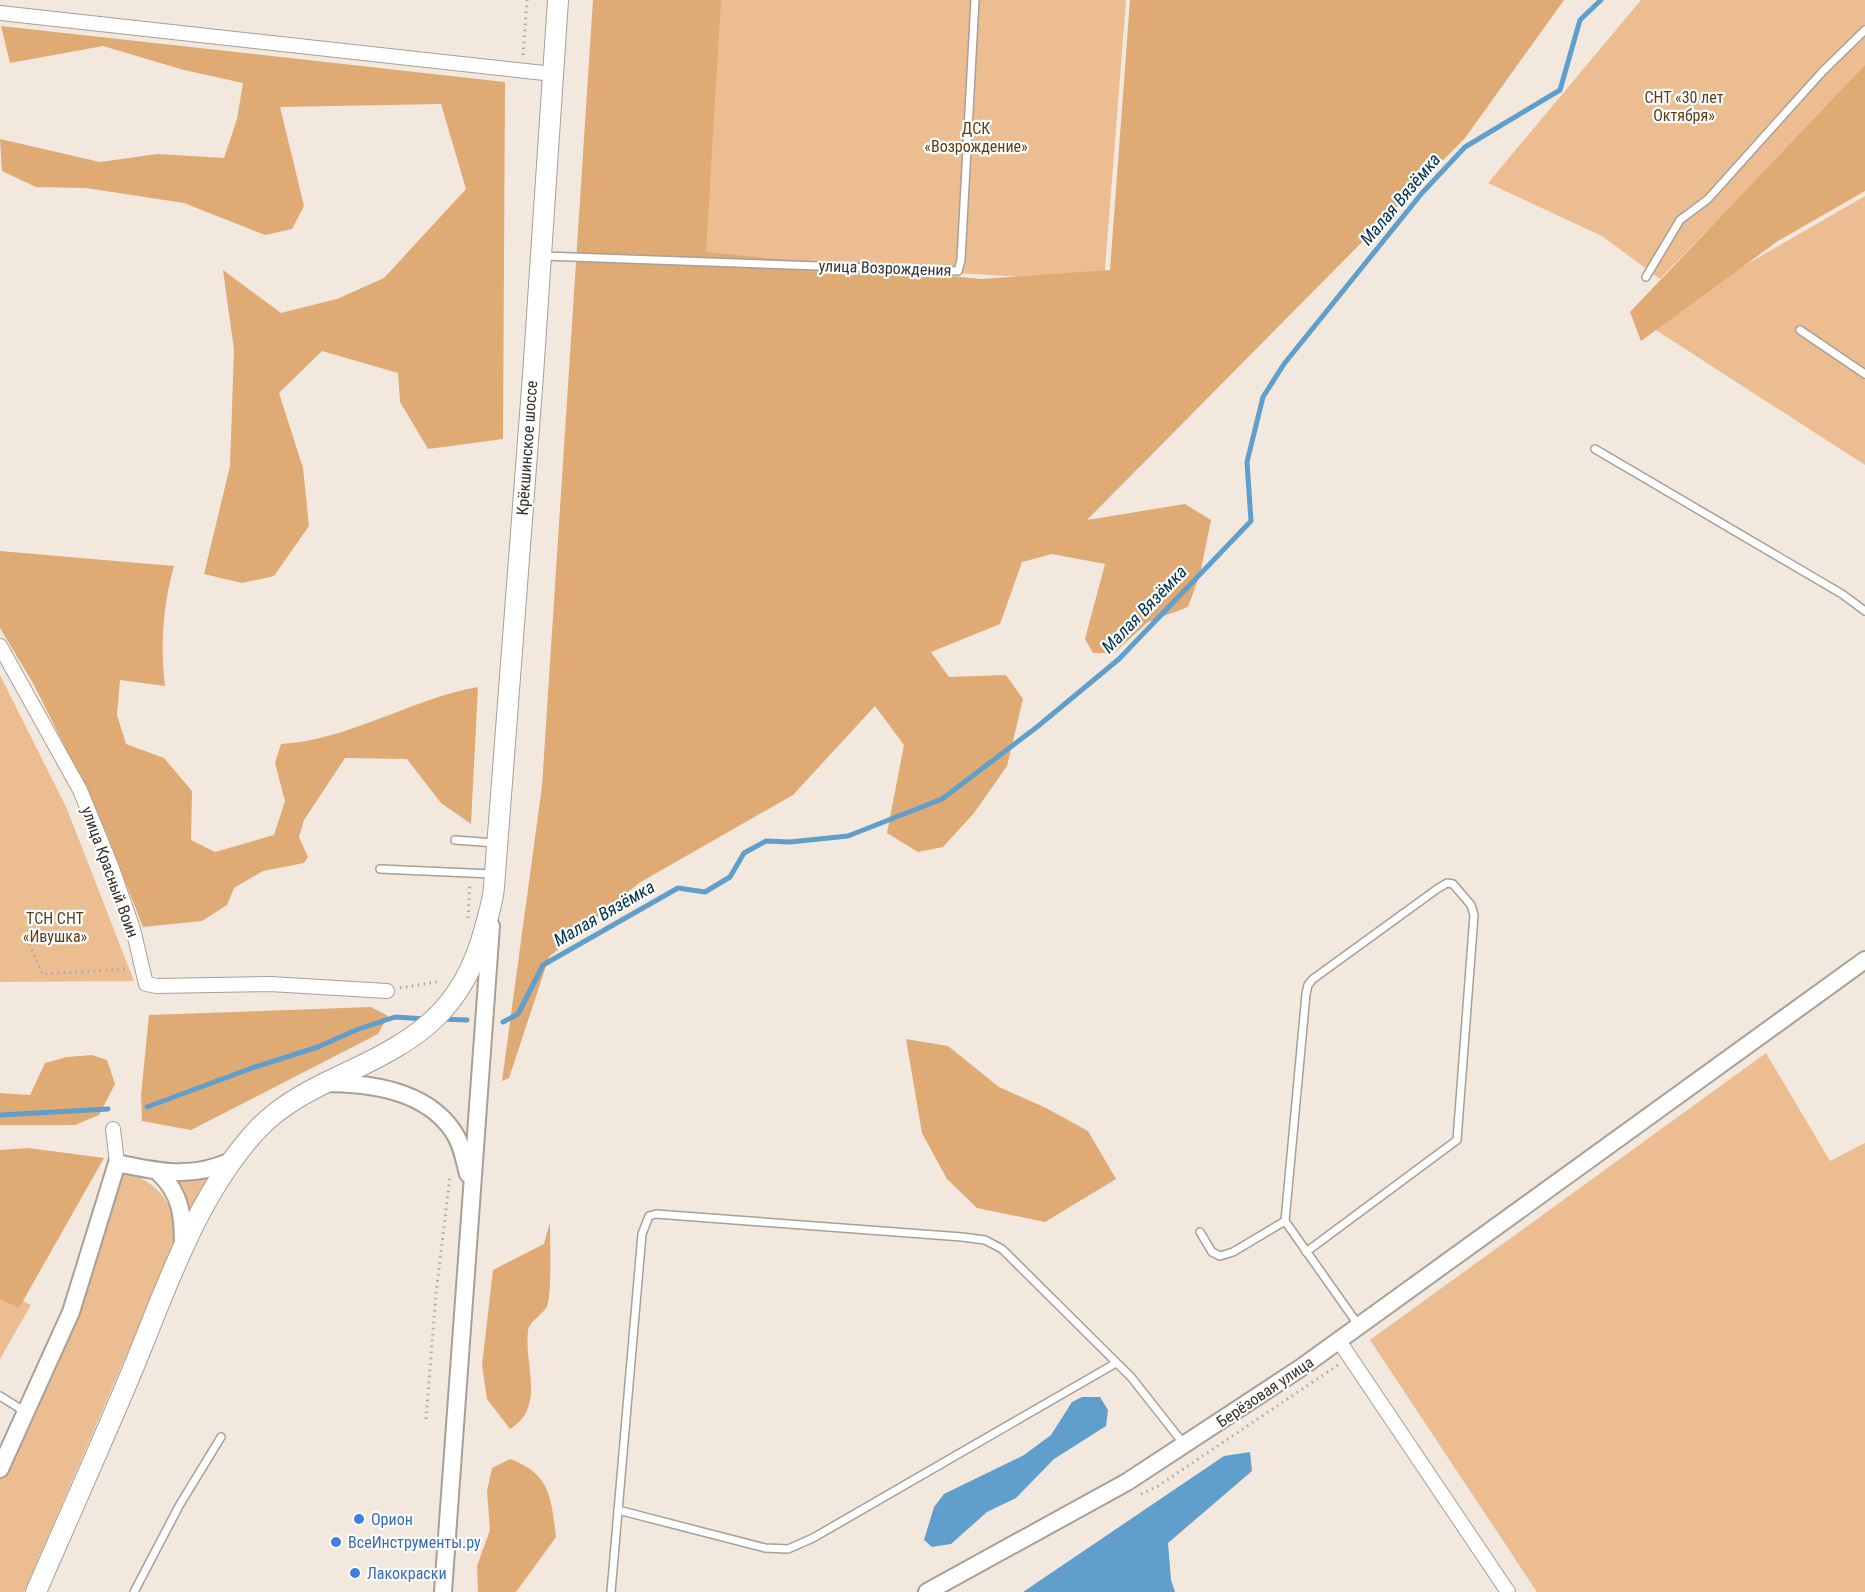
<svg xmlns="http://www.w3.org/2000/svg" width="1865" height="1592" font-family="'Roboto Condensed',sans-serif">
<style>
.green{fill:#ecbd90}
.forest{fill:#e0aa75}
.water{fill:#609ecc}
.lines{fill:none;stroke-linecap:round;stroke-linejoin:round}
.stream{stroke:#609ecc;stroke-width:5}
.service-casing{stroke:#a99f95;stroke-width:10}
.minor-casing{stroke:#a99f95;stroke-width:16}
.tertiary-casing{stroke:#a99f95;stroke-width:20}
.secondary-casing{stroke:#a99f95;stroke-width:22}
.path{stroke:#afa79f;stroke-width:3;stroke-dasharray:1.5 4.5;stroke-linecap:butt}
.service{stroke:#fff;stroke-width:7}
.minor{stroke:#fff;stroke-width:14}
.tertiary{stroke:#fff;stroke-width:16}
.secondary{stroke:#fff;stroke-width:20}
.shop-dot{fill:#3f7fe0;stroke:#fff;stroke-width:2}
.labels{text-anchor:middle;dominant-baseline:central;stroke-width:4.5;stroke-linejoin:round;paint-order:stroke}
.park-label{font-size:16px;fill:#613d15;stroke:#fff}
.street-label{font-size:16px;fill:#37332f;stroke:#fff}
.shop-label{font-size:16px;fill:#366cbe;stroke:#fff;text-anchor:start}
.water-label{font-size:18px;font-style:italic;fill:#003352;stroke:#fff}
</style>
<rect width="100%" height="100%" fill="#f3e8de"/>
<g class="green">
<path d="M645,0h481l-22,282 -470,-29z"/>
<path d="M1641,0h224v68l-205,211 -58,-43 -114,-53z"/>
<path d="M1865,196v269l-220,-142z"/>
<path d="M0,675l67,134 67,172 -134,1z"/>
<path d="M1766,1053l64,108 35,-18v449h-328l-167,-252z"/>
<path d="M118,1170c39,9 65,37 54,79l-148,343h-24v-113l60,-127z"/>
<path d="M216,1172l-29,60 -16,-54z"/>
<path d="M0,1290l31,15 -31,54z"/>
</g>
<g class="forest">
<path d="M593,0h128l-15,252 275,27 129,-9 20,-270h434l-99,138 -378,382 98,-16 26,16 -11,54 -12,33 -40,15 -34,31h-21l-8,-14 20,-75 -53,-10 -30,8 -22,62 -69,28 18,25 57,-2 17,24 -16,67 -33,47 -31,34 -25,5 -31,-19 17,-88 -29,-39 -82,89 -154,88 -90,74 -40,121 -7,3 40,-295z"/>
<path d="M1,26l504,56 -2,357 -75,10 -28,-47 -2,-29 -76,-22 -43,42 24,75 6,58 -35,50 -32,7 -38,-9 26,-108 4,-116 -11,-80 58,43 56,-14 47,-21 82,-89 -25,-85 -161,3 24,99 -12,23 -27,6 -81,-32 -98,-15 -50,-1 -34,-16 -2,-32 100,23 57,-8 67,4 13,-39 6,-36 -59,-13 -81,-24 -93,17z"/>
<path d="M1865,65v126l-87,50 -137,100 -11,-29z"/>
<path d="M0,551l174,15c-11,39 -14,80 -9,120l-45,-6 -3,35 9,29 38,14 28,33 -1,49 24,12 59,-17 11,-34 -10,-38 6,-19c69,-4 129,-45 197,-57l-7,137 -30,-21 -34,-44 -62,-1 -41,62 -5,17 9,20 -4,6 -41,8 -29,17 -7,17 -25,16 -59,6 -38,-97 -31,-65 -40,-80 -34,-57z"/>
<path d="M371,1007l17,9 -10,18 -187,96 -49,-9 -1,-26 8,-80z"/>
<path d="M906,1039l42,7 51,41 47,21 42,23 28,48 -71,43 -68,-14 -30,-29 -25,-46z"/>
<path d="M92,1055l15,5 8,24 -16,31 -24,10h-75v-32l30,2 15,-32 22,-6z"/>
<path d="M28,1148l76,10 -85,150 -19,-9v-149z"/>
<path d="M550,1222c0,16 2,73 -3,84 -4,9 -18,15 -19,25 -4,35 18,76 -18,98l-23,-30 -5,-34 11,-95 51,-26z"/>
<path d="M510,1459c41,15 41,39 46,78l-40,55h-38l-1,-26 13,-36 -3,-39 5,-23z"/>
</g>
<g class="water">
<path d="M1082,1397h18l8,13 -2,16 -52,33 -38,39 -29,14 -36,32 -19,3 -8,-7 10,-33 10,-13 80,-39 27,-20 21,-33z"/>
<path d="M1250,1452l2,19 -84,72 3,37 4,12h-152l201,-136z"/>
</g>
<g class="lines">
<g class="stream">
<path d="M441,1019l26,1"/>
<path d="M503,1022l15,-8 25,-49 135,-77 27,4 25,-15 14,-24 22,-12 24,1 58,-6 94,-37 95,-72 82,-68 132,-138 -4,-59 16,-65 21,-33 138,-171 43,-46 95,-57 20,-70 21,-20"/>
<path d="M147,1107l105,-39 66,-21 38,-17 39,-13 31,2"/>
<path d="M0,1115l108,-6"/>
</g>
<defs>
<g id="service">
<path d="M544,256l414,15 3,-11 14,-260"/>
<path d="M1646,277l34,-57 28,-21 115,-128 42,-41"/>
<path d="M1800,330l65,44"/>
<path d="M1595,449l247,145 23,17"/>
<path d="M455,840l40,3"/>
<path d="M380,869l112,5"/>
<path d="M1200,1232l12,20 8,4 13,-4 52,-31"/>
<path d="M1306,1252l151,-112 17,-225 -3,-10 -18,-21 -6,-1 -10,6 -124,90 -5,6 -2,9 -21,227 67,95 7,10"/>
<path d="M0,1396l24,15"/>
<path d="M618,1510l147,38 23,1 25,-11 303,-175"/>
<path d="M134,1592l45,-86 42,-69"/>
<path d="M611,1592l31,-358 7,-18 7,-2 306,23 23,3 17,9 129,128 52,66"/>
</g>
<g id="minor">
<path d="M0,13l553,61"/>
<path d="M0,646l80,144 32,78 21,61 13,55 11,2 113,-2 117,7"/>
<path d="M113,1129l4,34"/>
<path d="M1339,1341l169,251"/>
</g>
<g id="tertiary">
<path d="M323,1083c47,0 102,7 130,48 9,13 11,28 15,43"/>
<path d="M158,1172c24,22 25,45 25,76"/>
<path d="M0,1469l71,-157 46,-149c41,9 74,16 114,-2"/>
<path d="M443,1592l48,-666"/>
<path d="M927,1592l200,-110 175,-115 563,-407"/>
</g>
<path id="secondary" d="M36,1592c32,-74 65,-147 96,-221 34,-82 64,-175 125,-241 25,-27 59,-43 91,-58 71,-33 115,-63 136,-141 4,-15 9,-29 10,-44l39,-512 25,-375"/>
</defs>
<use href="#service" class="service-casing"/>
<use href="#minor" class="minor-casing"/>
<use href="#tertiary" class="tertiary-casing"/>
<use href="#secondary" class="secondary-casing"/>
<g class="path">
<path d="M523,55l4,-55"/>
<path d="M468,918l2,-36"/>
<path d="M25,933l17,41 86,-5"/>
<path d="M400,988l41,-7"/>
<path d="M426,1419l10,-125 14,-118"/>
<path d="M1141,1494l17,-8 180,-121"/>
</g>
<use href="#service" class="service"/>
<use href="#minor" class="minor"/>
<use href="#tertiary" class="tertiary"/>
<use href="#secondary" class="secondary"/>
</g>
<g class="shop-dot">
<circle cx="359" cy="1519" r="6"/>
<circle cx="336" cy="1542" r="6"/>
<circle cx="355" cy="1573" r="6"/>
</g>
<g class="labels">
<g class="park-label">
<text x="1684" y="97">СНТ «30 лет<tspan x="1684" dy="18">Октября»</tspan></text>
<text x="976" y="128">ДСК<tspan x="976" dy="18">«Возрождение»</tspan></text>
<text x="55" y="918">ТСН СНТ<tspan x="55" dy="18">«Ивушка»</tspan></text>
</g>
<g class="street-label">
<text transform="translate(885 268) rotate(2)">улица Возрождения</text>
<text transform="translate(527 448) rotate(-86)">Крёкшинское шоссе</text>
<text transform="translate(110 872) rotate(70)">улица Красный Воин</text>
<text transform="translate(1265 1392) rotate(-34)">Берёзовая улица</text>
</g>
<g class="shop-label">
<text x="371" y="1519">Орион</text>
<text x="348" y="1542">ВсеИнструменты.ру</text>
<text x="367" y="1573">Лакокраски</text>
</g>
<g class="water-label">
<text transform="translate(1400 199) rotate(-50)">Малая Вязёмка</text>
<text transform="translate(1144 609) rotate(-46)">Малая Вязёмка</text>
<text transform="translate(604 913) rotate(-30)">Малая Вязёмка</text>
</g>
</g>
</svg>
